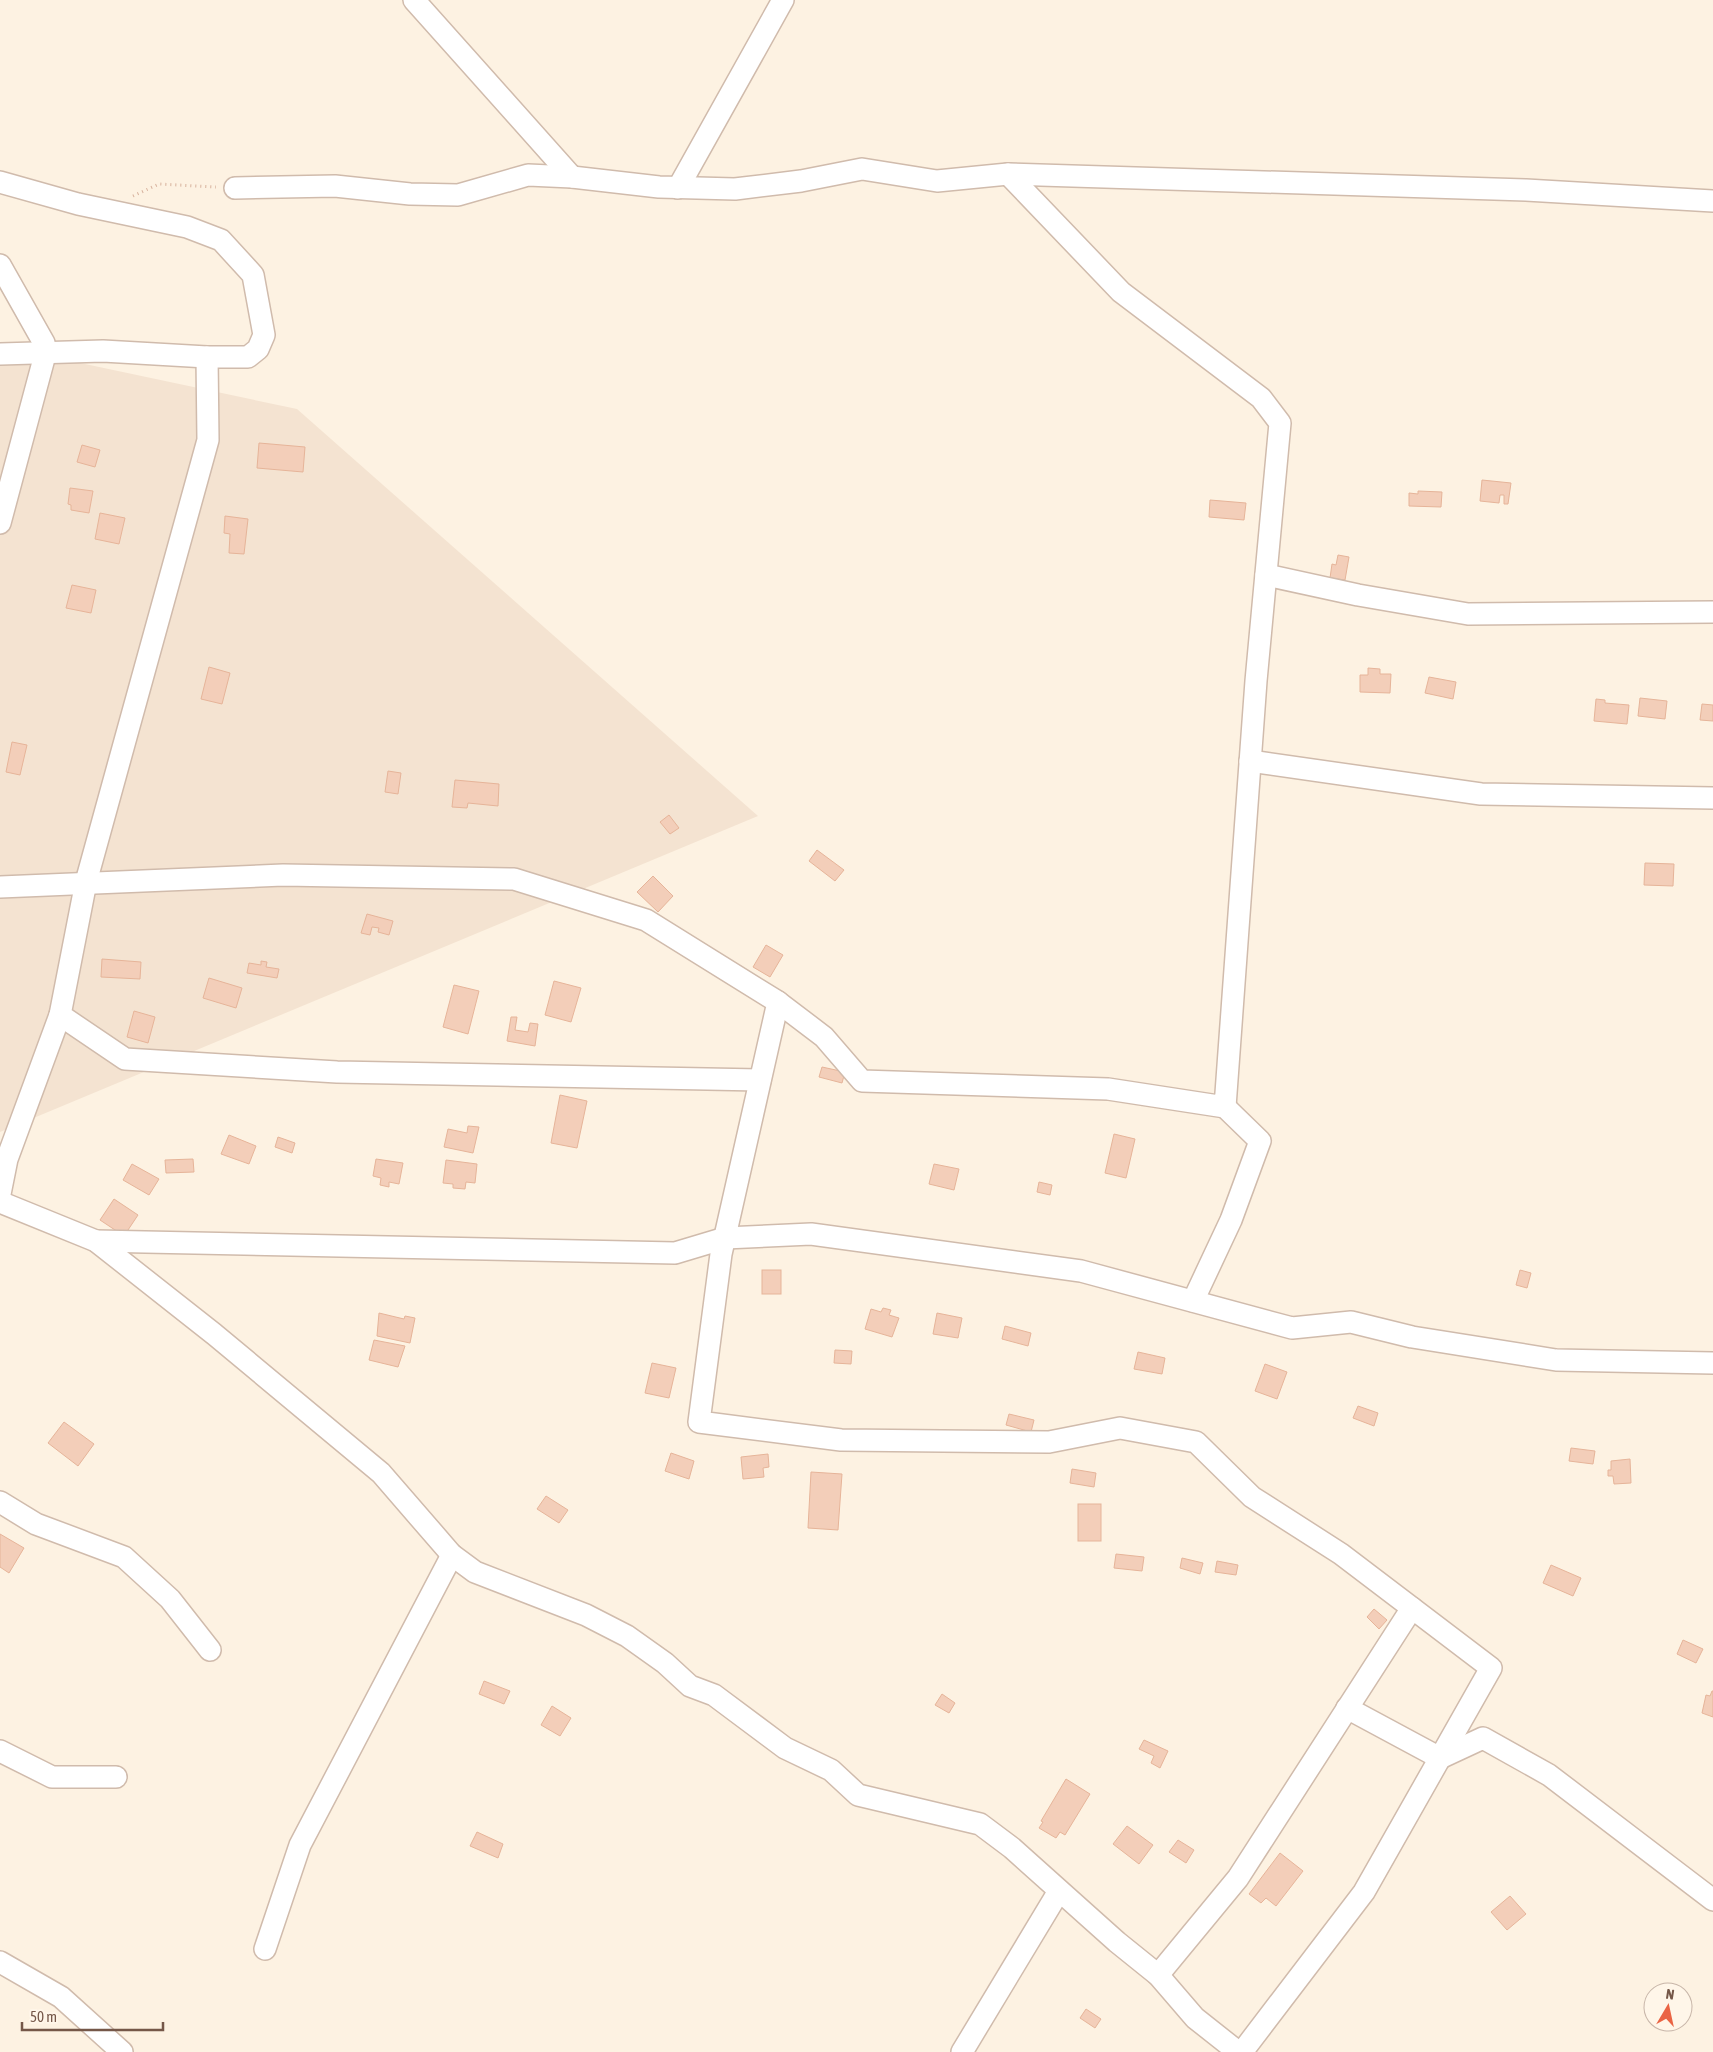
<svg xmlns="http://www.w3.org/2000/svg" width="1713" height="2052" font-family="'Asap Condensed',sans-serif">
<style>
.residential{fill:#f4e3d1}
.building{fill:#f3ceb9;stroke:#e6b499}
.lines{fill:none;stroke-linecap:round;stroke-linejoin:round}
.street-casing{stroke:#d0bbac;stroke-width:24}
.path{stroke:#d7b29d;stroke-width:3;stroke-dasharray:1 4;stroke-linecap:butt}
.street{stroke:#fff;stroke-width:21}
</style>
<rect width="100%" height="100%" fill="#fdf2e2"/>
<path class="residential" d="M0,346l297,63 461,407 -758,316z"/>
<g class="building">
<path d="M259,443l46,4 -2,25 -46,-4z"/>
<path d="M82,445l18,5 -5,17 -18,-5z"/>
<path d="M1482,480l29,3 -3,21h-4v-9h-4l-1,8 -19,-2z"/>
<path d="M70,488l23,3 -4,22 -18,-3v-5l-3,-1z"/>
<path d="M1418,491l24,1 -1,15 -32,-1v-13l9,1z"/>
<path d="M1210,500l36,3 -2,17 -35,-3z"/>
<path d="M100,513l25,5 -6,26 -24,-5z"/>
<path d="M225,516l23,3 -4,35 -15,-1 1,-19 -6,-1z"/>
<path d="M1338,555l11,2 -4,23 -15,-2 2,-14 4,1z"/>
<path d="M72,585l24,5 -5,23 -25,-5z"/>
<path d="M209,667l21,6 -8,31 -21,-5z"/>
<path d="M1368,668l12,1v5h11l-1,19 -30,-1v-17h8z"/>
<path d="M1429,677l27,5 -3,17 -28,-6z"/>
<path d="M1640,698l27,3 -2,18 -27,-3z"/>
<path d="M1596,699l9,1v3l24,2 -2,19 -33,-3z"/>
<path d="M1702,704l11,1v16l-13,-1z"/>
<path d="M12,742l15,3 -7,30 -14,-3z"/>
<path d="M388,771l13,2 -3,21 -13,-2z"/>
<path d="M455,780l44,4 -1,22 -30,-3 -1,5 -15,-1z"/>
<path d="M669,815l10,13 -9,6 -10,-12z"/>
<path d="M817,850l27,20 -9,11 -26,-20z"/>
<path d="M1645,863l29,1 -1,22 -29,-1z"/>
<path d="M653,876l20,20 -15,16 -21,-20z"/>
<path d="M367,914l26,7 -4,14 -11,-3 1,-4 -7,-1 -2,8 -9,-2z"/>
<path d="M766,945l17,10 -13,22 -17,-10z"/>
<path d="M102,959l39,3 -1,17 -39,-2z"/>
<path d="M261,961l6,1 -1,5 13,2 -2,9 -30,-5 2,-10 12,2z"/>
<path d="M209,978l33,10 -6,20 -33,-10z"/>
<path d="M554,981l27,7 -10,34 -26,-7z"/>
<path d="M454,985l25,6 -11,43 -25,-7z"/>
<path d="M134,1011l21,6 -7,26 -21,-6z"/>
<path d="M511,1017h6l-2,13 13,2 2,-9 8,1 -3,22 -28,-5z"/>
<path d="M822,1067l23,5 -3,11 -23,-6z"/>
<path d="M560,1095l27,6 -10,47 -26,-5z"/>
<path d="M468,1126l11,1 -6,26 -29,-6 4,-18 19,4z"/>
<path d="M1114,1134l21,5 -9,39 -21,-5z"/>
<path d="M229,1135l27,11 -7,18 -28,-10z"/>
<path d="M278,1137l17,6 -3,10 -17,-6z"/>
<path d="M193,1159l1,13 -28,1 -1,-13z"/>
<path d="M376,1159l27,4 -4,21 -10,-2v5l-9,-2 1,-7 -8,-2z"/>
<path d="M446,1160l31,4 -2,19 -9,-1 -1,7 -12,-1v-4l-10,-1z"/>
<path d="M132,1164l27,15 -10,16 -26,-15z"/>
<path d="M934,1164l25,5 -5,21 -25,-6z"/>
<path d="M1039,1182l13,3 -2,10 -13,-3z"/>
<path d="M114,1199l24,16 -14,21 -24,-16z"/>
<rect x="762" y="1270" width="19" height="24"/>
<path d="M1520,1270l11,3 -4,15 -11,-3z"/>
<path d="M883,1308l8,2 -2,5 10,3 -7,19 -27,-8 6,-20 10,3z"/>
<path d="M379,1313l25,6 1,-3 10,2 -5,25 -33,-7z"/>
<path d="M937,1313l25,5 -4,20 -25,-4z"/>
<path d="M1005,1326l26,7 -3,13 -26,-7z"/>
<path d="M374,1340l31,6 -7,21 -29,-7z"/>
<path d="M835,1350l17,1 -1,13 -17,-1z"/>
<path d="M1138,1352l27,6 -3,16 -28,-5z"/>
<path d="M652,1363l24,5 -7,30 -24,-5z"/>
<path d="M1265,1364l22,8 -10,27 -22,-8z"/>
<path d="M1358,1406l20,7 -4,13 -21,-8z"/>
<path d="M1009,1414l25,6 -3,12 -25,-7z"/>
<path d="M64,1422l30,22 -16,22 -30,-23z"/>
<path d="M1571,1448l24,3 -2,13 -24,-3z"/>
<path d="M671,1453l23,8 -5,18 -24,-8z"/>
<path d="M768,1454l1,13 -6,1 1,9 -21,2 -2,-22z"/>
<path d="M1630,1459l1,24 -17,1 -1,-8h-5v-6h3v-9z"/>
<path d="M1072,1469l24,4 -2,14 -24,-4z"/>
<path d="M811,1472l31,2 -4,56 -30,-2z"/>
<path d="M546,1496l22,14 -9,13 -22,-14z"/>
<rect x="1078" y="1504" width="23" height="37"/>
<path d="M0,1534l24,14 -15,25 -9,-6z"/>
<path d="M1116,1554l28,3 -2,14 -28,-3z"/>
<path d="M1182,1558l21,5 -3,11 -20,-6z"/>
<path d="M1217,1561l21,4 -2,10 -21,-3z"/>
<path d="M1551,1565l30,13 -8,18 -30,-13z"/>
<path d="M1374,1609l13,11 -8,9 -12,-12z"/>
<path d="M1683,1640l20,9 -7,14 -19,-9z"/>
<path d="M484,1681l26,10 -6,13 -25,-10z"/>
<path d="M1712,1691h1v26l-11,-4 4,-18 4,1z"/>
<path d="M942,1694l13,9 -6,10 -14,-8z"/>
<path d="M552,1706l19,12 -11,18 -19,-11z"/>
<path d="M1144,1740l24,11 -8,17 -9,-5 3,-7 -15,-7z"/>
<path d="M1066,1779l24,15 -25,41 -5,-3 -4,6 -17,-10 4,-6 -2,-1z"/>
<path d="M1127,1826l26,19 -14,19 -26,-20z"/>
<path d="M477,1832l26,12 -5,14 -28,-12z"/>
<path d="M1178,1840l16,10 -8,13 -17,-11z"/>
<path d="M1280,1853l23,18 -27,35 -10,-8 -5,5 -12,-9z"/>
<path d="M1510,1896l16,18 -19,16 -16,-18z"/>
<path d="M1086,2009l15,10 -6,9 -15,-10z"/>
</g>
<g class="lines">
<defs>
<g id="street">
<path d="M414,0l158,177"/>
<path d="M0,182l78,22 109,23 34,13 32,35 11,60 -6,14 -10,8h-41l-104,-6 -103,3"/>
<path d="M235,188l100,-2 75,8 48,1 70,-20 44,2 87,10 76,2 66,-8 61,-12 75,12 71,-7 518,16 187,11"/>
<path d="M678,188l105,-188"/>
<path d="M0,265l44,78 2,8 -46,172"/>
<path d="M207,357l1,83 -122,442 -26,133 65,44 212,13 423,8"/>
<path d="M1266,575l92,20 110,19 245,-2"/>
<path d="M1250,761l231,33 232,4"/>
<path d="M0,887l283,-12 231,4 132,41 132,82 -57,252 -22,168 142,18 208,2 71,-14 76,14 56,55 89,57 150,114 -127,224 -122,160"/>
<path d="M778,1002l46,35 38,44 246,8 117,18 31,-426 24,-258 -19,-25 -140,-106 -113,-118"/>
<path d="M0,1194l7,-35 53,-144"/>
<path d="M0,1202l96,39 118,93 167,139 71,82 23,17 111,43 41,21 38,27 25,23 24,9 71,53 46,22 27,25 122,29 32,24 105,94 41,33 37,43 43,34"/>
<path d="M96,1241l579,12 50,-15 86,-4 270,37 211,57 59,-6 61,15 144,23 157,3"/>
<path d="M1193,1301l38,-81 29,-79 -35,-34"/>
<path d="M0,1502l36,22 88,33 46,42 40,51"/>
<path d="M1347,1708l93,50 43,-20 66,37 164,125"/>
<path d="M0,1751l52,26h64"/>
<path d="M265,1949l35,-104 152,-290"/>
<path d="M0,1962l61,35 61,55"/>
<path d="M1158,1975l80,-97 174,-270"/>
<path d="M962,2052l97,-161"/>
</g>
</defs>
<use href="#street" class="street-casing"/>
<path class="path" d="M133,196l26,-12 57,3"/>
<use href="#street" class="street"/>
</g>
<g transform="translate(1668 2007) rotate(9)"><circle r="24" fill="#fff6e9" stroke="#c8b6a9"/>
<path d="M0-4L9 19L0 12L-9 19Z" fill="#ea6444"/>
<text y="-8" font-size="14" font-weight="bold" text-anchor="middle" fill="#755748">N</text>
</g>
<path d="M22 2022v8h141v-8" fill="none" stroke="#755748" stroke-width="2.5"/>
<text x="30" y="2022" font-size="15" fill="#755748" stroke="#fff6e9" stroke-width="4" paint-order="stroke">50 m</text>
</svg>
